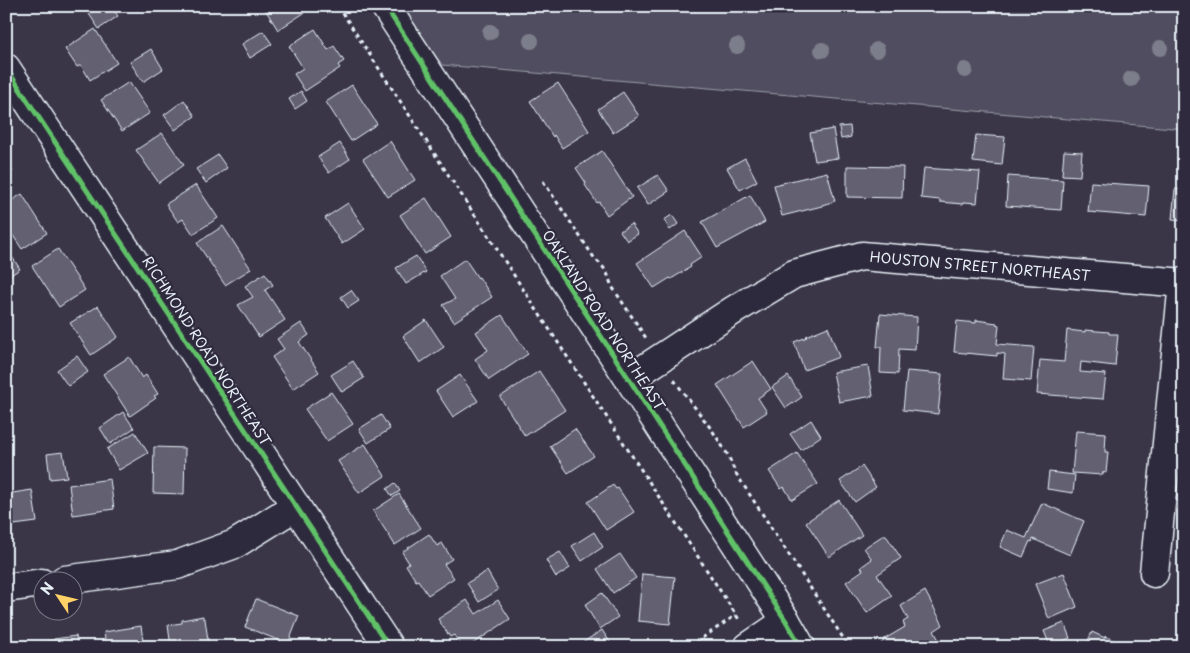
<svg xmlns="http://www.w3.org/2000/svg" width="1190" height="653" font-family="'Playpen Sans',sans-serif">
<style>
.green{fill:#504e5f;stroke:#9ca0ac}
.building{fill:#636171;stroke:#e8f1f8}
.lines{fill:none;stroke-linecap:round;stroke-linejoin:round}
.minor-casing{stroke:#e8f1f8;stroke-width:31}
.secondary-casing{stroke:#e8f1f8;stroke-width:31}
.path{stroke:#e8f1f8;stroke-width:3;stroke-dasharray:4 4;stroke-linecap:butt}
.minor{stroke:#2f2a3d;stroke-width:28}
.secondary{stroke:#2f2a3d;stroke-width:28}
.cycleway-casing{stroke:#2f2a3d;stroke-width:8}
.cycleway{stroke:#61c268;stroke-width:5}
.tree{fill:#7d7e8b}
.labels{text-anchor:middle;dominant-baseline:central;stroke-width:4.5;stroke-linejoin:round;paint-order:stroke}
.street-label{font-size:14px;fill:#e8f1f8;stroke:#2f2a3d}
</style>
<rect width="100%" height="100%" fill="#3a3648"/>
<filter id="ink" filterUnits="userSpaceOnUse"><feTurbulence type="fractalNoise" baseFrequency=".02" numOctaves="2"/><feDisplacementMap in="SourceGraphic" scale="10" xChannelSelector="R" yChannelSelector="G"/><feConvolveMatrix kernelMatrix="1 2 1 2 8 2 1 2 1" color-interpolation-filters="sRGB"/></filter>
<g filter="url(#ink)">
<path class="green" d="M399,6h785v123l-742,-64z"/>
<g class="building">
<path d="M100,6h11l7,10 -19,13 -10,-15z"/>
<path d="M263,6h42l1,2 -4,2 2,3 -26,17z"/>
<path d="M95,29l22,34 -27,17 -9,-15 -4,2 -12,-18z"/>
<path d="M315,29l13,21 6,-4 10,15 -6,4 2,3 -35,23 -11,-17 9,-6 -14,-22z"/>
<path d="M263,31l9,13 -22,14 -8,-14z"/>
<path d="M151,49l12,20 -20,13 -13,-20z"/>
<path d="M129,82l21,31 -28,18 -21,-31z"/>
<path d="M558,83l31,48 -27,17 -8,-13 -1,2 -23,-36z"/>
<path d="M352,85l25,39 -26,17 -25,-39z"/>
<path d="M301,91l6,10 -12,8 -6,-10z"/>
<path d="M623,92l16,24 -26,17 -15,-24z"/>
<path d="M184,100l11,16 -20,14 -11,-15z"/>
<path d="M850,126l1,11 -10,2 -2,-12z"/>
<path d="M833,129l5,29 -23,3 -5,-28z"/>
<path d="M162,133l22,32 -25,18 -23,-33z"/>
<path d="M976,135l29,2 -3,28 -29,-3z"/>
<path d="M390,141l25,39 -27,17 -25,-38z"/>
<path d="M340,143l10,16 -21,14 -11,-16z"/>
<path d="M602,151l30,46 -25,18 -8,-13 -2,1 -12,-18 1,-2 -10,-15z"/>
<path d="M1064,151l18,1 -2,24 -18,-1z"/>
<path d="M218,155l9,13 -21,15 -10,-14z"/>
<path d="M745,158l12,23 -17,9 -13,-22z"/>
<path d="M6,161l7,10 -4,3 2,2 -5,3z"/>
<path d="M847,166l56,1 -1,31 -55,-1z"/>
<path d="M924,168l56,4 -3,31 -13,-1 -1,2 -23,-2v-2l-19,-2z"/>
<path d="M827,172l8,29 -13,4v1l-40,10 -8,-31z"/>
<path d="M658,175l11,16 -21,14 -11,-17z"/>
<path d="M1008,176l55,4 -2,30 -55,-4z"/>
<path d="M1091,182l58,4 -3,31 -58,-5z"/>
<path d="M196,185l22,33 -25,16 -10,-15 -5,3 -12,-18z"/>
<path d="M1175,189l9,1v30l-12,-1z"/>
<path d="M22,194l25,39 -25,16 -16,-24v-21z"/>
<path d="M750,195l15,27 -48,26 -15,-26z"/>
<path d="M426,198l25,39 -26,17 -25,-39z"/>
<path d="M348,203l17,26 -23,15 -17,-26z"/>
<path d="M672,215l6,9 -8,6 -6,-10z"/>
<path d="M631,224l7,10 -11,7 -7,-10z"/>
<path d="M223,226l28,43 -26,16 -28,-42z"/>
<path d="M685,231l17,26 -12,8 1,2 -20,12 -1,-1 -16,10 -17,-25z"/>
<path d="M58,249l27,41 -26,17 -27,-41z"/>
<path d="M9,252l11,17 -14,9v-24z"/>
<path d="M416,256l10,16 -20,12 -10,-16z"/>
<path d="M465,259l13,19 1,-1 13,20 -38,25 -11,-17 12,-6 -15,-23z"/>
<path d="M265,273l8,12 -8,5 20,30 -26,17 -21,-32 15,-8 -8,-11z"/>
<path d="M351,290l8,11 -11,7 -7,-11z"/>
<path d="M98,306l20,31 -27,18 -21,-32z"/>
<path d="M880,314l37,3 -2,33 -16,-1 -1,25 -18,-1 1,-26h-4z"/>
<path d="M502,315l26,39 -39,26 -14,-21 13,-9 -12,-18z"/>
<path d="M426,320l18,27 -24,16 -17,-27z"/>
<path d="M976,320l21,3 -1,1 3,1 -2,19 37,3 -3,34 -28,-2 2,-25 -8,-1v3l-43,-4 3,-31 19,2z"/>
<path d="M301,323l8,12 -10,7 20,30 -26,17 -21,-32 12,-8 -7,-10z"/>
<path d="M828,327l11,30 -35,13 -10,-28 13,-5 -1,-1z"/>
<path d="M1067,330l18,2v-2l24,2v2h9l-3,32 -34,-4 -1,10 26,2 -3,25 -66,-5 3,-34 24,2z"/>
<path d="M77,356l11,16 -20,14 -11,-16z"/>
<path d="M129,357l13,21 4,-3 12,19 -4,2 2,2 -26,18 -27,-42z"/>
<path d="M353,361l11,17 -22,14 -11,-17z"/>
<path d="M753,361l18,28 -13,9 9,14 -23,15 -27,-42z"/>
<path d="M868,366l5,30 -34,6 -6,-30z"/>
<path d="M539,371l26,39 -40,26 -25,-39z"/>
<path d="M907,371l35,3 -4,40 -35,-4z"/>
<path d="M460,375l18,26 -25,16 -17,-26z"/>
<path d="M788,376l14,21 -16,11 -14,-21z"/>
<path d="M331,392l22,32 -26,17 -22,-32z"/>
<path d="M123,412l11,16 -24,16 -10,-16z"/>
<path d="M381,415l9,14 -22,14 -9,-14z"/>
<path d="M811,420l10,16 -20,14 -11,-16z"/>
<path d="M575,429l19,27 -26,17 -18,-27z"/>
<path d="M1076,431l30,2 -1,19h3l-2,21 -3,-1v3l-31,-2z"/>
<path d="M135,432l13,21 -29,17 -12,-21z"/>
<path d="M365,444l20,32 -26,17 -21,-32z"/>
<path d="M154,447l31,1 -1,46 -31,-1z"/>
<path d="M63,452l4,25 -17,2 -3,-25z"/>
<path d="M797,453l21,31 -26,16 -8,-13 -3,2 -12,-18z"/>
<path d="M862,466l14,21 -21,15 -15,-21z"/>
<path d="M1049,472l26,3 -2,18 -26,-4z"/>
<path d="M110,479l4,30 -41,6 -4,-30z"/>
<path d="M395,483l5,8 -8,5 -5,-7z"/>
<path d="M613,485l3,4 2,-1 16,24 -28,18 -18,-28z"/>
<path d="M32,490l5,32 -31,4v-32z"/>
<path d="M399,494l22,34 -26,17 -22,-34z"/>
<path d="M839,500l23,35 -33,22 -23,-35z"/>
<path d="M1042,503l42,18 -14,34 -37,-16 -1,3 -2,-1 -7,16 -23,-10 7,-17 19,8z"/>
<path d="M594,532l9,15 -21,14 -10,-15z"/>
<path d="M429,534l8,12 5,-3 10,16 -8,5 10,14 -26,17 -10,-15 -2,1 -10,-16 3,-2 -7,-11z"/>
<path d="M885,534l16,24 -24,17 15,21 -25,17 -21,-31 17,-12 -2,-3 11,-8 -8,-11z"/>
<path d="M560,552l10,16 -14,9 -10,-17z"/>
<path d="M620,554l16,24 -23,15 -16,-24z"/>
<path d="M487,571l11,19 -19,12 -12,-19z"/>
<path d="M1064,573l13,34 -28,12 -14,-35z"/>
<path d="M642,574l33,3 -5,47 -32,-3z"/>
<path d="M925,591l18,34 -9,6 9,16h-59l-3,-4 3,-2 -1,-1 22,-13 -2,-5 5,-3 -7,-13z"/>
<path d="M602,593l16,24 -18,12 -15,-24z"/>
<path d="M256,599l43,17 -11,28 -43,-17z"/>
<path d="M467,600l9,14 22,-14 12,19 -42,28h-6l-8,-12 -4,2 -12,-18z"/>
<path d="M203,616v3h2l4,28h-38l-3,-22 14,-2v-3z"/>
<path d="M1064,623l6,15 -20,8 -6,-15z"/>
<path d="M141,626l3,21h-38l-2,-15z"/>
<path d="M602,630l11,17h-37z"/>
<path d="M1092,632l13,6v-2l22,10v1h-42z"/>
<path d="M76,636l2,11h-38v-5l14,-2v-1z"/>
</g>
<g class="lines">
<defs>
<g id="minor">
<path d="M6,68l383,579"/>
<path d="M629,379l105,-69 60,-36 68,-18 322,27"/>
<path d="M1154,573l29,-290"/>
<path d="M64,580l113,-15 58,-21 61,-38"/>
<path d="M6,588l36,-5"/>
<path d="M748,647l38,-26"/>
</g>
<path id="secondary" d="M385,6l244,373 157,242 15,26"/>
</defs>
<use href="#minor" class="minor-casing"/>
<use href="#secondary" class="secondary-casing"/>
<g class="path">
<path d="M338,6l402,615"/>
<path d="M543,181l52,78c9,8 13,13 16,26l35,53"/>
<path d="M674,380l38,50 16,25 7,17 114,175"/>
<path d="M689,647l47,-32"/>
</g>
<use href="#minor" class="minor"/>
<use href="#secondary" class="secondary"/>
<defs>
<g id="cycleway">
<path d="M385,6l244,373 157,242 15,26"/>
<path d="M6,68l383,579"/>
</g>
</defs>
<use href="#cycleway" class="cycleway-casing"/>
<use href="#cycleway" class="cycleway"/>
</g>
<g class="tree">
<circle cx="490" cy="32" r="8"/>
<circle cx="531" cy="41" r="8"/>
<circle cx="737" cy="46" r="8"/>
<circle cx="1160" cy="48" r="8"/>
<circle cx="822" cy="50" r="8"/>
<circle cx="877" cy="50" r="8"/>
<circle cx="965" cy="70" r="8"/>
<circle cx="1131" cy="79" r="8"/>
</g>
</g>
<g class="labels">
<g class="street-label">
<text transform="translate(980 266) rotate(5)">HOUSTON STREET NORTHEAST</text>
<text transform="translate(604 320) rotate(57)">OAKLAND ROAD NORTHEAST</text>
<text transform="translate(207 351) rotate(57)">RICHMOND ROAD NORTHEAST</text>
</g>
</g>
<rect width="1190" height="653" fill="none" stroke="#2f2a3d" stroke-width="25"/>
<rect x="12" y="12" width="1165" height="628" fill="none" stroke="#e8f1f8" stroke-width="2" filter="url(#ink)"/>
<g transform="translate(58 596) rotate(305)"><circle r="24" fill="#2f2a3d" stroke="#797a88"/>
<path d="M0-4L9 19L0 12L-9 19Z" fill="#ffd166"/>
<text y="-8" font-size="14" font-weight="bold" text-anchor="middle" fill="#e8f1f8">N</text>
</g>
</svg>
